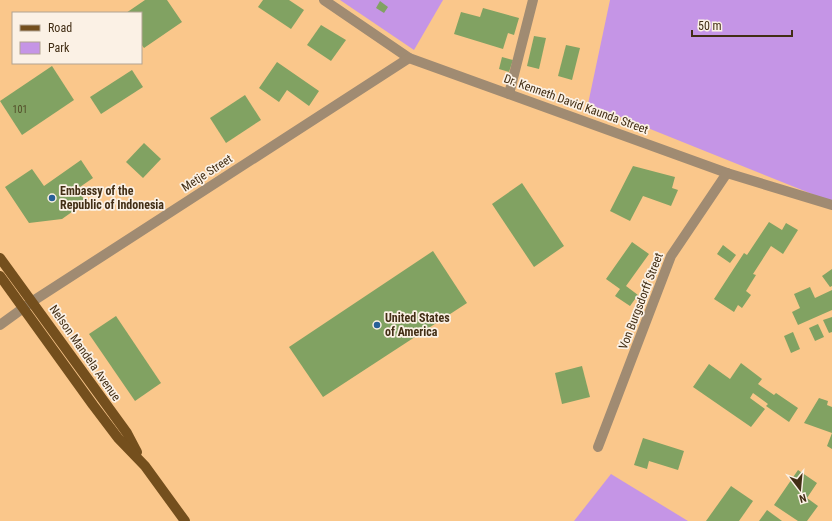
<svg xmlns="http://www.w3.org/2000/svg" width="832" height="521" font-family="'Roboto Condensed',sans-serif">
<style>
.green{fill:#c595e6}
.building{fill:#81a262}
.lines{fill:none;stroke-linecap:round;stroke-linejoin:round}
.minor{stroke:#a08b72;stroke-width:10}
.major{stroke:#744f1d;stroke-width:10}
.poi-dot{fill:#286098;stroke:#fbf1e5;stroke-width:1.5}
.labels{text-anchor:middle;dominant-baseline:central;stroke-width:3.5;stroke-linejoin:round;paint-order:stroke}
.number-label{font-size:10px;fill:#524b28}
.street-label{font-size:12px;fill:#422e15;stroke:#fbf1e5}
.poi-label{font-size:12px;font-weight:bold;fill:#422e15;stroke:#fbf1e5;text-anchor:start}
</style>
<rect width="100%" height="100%" fill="#fac78b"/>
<g class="green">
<path d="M340,0h103l-29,50z"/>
<path d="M610,0h222v202l-244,-98z"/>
<path d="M611,474l77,47h-114z"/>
</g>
<g class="building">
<path d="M145,0h22l15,22 -38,26 -3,-4v-31h-15z"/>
<path d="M263,0h26l15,10 -13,19 -33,-22z"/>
<path d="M380,1l8,6 -4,6 -8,-5z"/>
<path d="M483,8l36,10 -5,17 -6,-2 -5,16 -49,-15 7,-22 19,5z"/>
<path d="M321,25l25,15 -15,21 -24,-16z"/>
<path d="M534,36l12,2 -7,31 -12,-3z"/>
<path d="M566,45l14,3 -8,32 -14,-4z"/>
<path d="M502,57l11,3 -4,12 -10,-3z"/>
<path d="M277,62l42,29 -10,15 -22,-16 -8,12 -20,-14z"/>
<path d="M52,66l22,34 -52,35 -22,-34z"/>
<path d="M132,70l11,17 -42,27 -11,-17z"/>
<path d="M245,95l16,25 -35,23 -16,-25z"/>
<path d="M144,143l17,16 -18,19 -17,-16z"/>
<path d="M81,160l12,18 -16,11 9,13 -24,17 -33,4 -24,-36 27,-18 12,17z"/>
<path d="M633,166l42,11 -3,11 6,2 -7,16 -28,-10 -13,25 -20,-10z"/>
<path d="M522,183l42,63 -30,21 -42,-63z"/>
<path d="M769,222l13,8 4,-7 12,7 -15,24 -12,-8 -18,28 3,1 -10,16 5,4 -9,13 -4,-3 -4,7 -20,-13 30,-46 3,2z"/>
<path d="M632,242l17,12 -23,32 12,9 -8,11 -15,-10 5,-7 -14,-10z"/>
<path d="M723,245l13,10 -6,8 -13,-9z"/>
<path d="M433,251l34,52 -144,94 -34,-50z"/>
<path d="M832,269v17l-2,1 -8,-11z"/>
<path d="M810,287l5,11 17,-8v20l-34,15 -6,-13 8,-4 -6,-14z"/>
<path d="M116,316l45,67 -26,18 -46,-67z"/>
<path d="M832,317v15l-3,1 -6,-13z"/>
<path d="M818,324l6,13 -9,4 -6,-13z"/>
<path d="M793,332l7,17 -9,4 -7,-17z"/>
<path d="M741,363l21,16 -4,5 16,11 2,-2 22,15 -9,14 -23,-16 2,-2 -15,-11 -3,5 15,11 -14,18 -58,-40 16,-23 21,15z"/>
<path d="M582,366l8,31 -28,7 -7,-31z"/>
<path d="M819,398l9,3 -1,4 5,2v42l-5,-3 5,-13 -28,-10z"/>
<path d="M643,438l41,13 -6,19 -29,-9 -2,8 -13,-4z"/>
<path d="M798,470l19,13 -10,15 11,8 -11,15h-9l-24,-16z"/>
<path d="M731,486l22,15 -14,20h-33z"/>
<path d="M767,510l15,11h-23z"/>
</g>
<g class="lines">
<g class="minor">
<path d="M324,0l85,58 318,115 105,32"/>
<path d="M509,94l24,-94"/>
<path d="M0,325l33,-24 376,-243"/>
<path d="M598,447l73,-191 56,-83"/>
</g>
<g class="major">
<path d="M0,258l127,175 10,19"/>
<path d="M0,276l93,129 25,33 27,28 40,55"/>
</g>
</g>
<g class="poi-dot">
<circle cx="52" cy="198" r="4"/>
<circle cx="377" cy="325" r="4"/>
</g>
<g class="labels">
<g class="number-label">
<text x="20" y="109">101</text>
</g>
<g class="street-label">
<text transform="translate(576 104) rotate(20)">Dr. Kenneth David Kaunda Street</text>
<text transform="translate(207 173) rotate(-33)">Metje Street</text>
<text transform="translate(641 301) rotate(-69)">Von Burgsdorff Street</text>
<text transform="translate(85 353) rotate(55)">Nelson Mandela Avenue</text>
</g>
<g class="poi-label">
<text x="60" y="191">Embassy of the<tspan x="60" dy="14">Republic of Indonesia</tspan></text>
<text x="385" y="318">United States<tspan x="385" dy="14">of America</tspan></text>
</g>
</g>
<rect x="12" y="12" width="130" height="52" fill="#fbf1e5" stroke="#b1a392"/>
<rect x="20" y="25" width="20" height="6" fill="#744f1d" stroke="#b1a392"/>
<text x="48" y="32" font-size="12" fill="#422e15">Road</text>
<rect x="20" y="42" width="20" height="12" fill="#c595e6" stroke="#b1a392"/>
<text x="48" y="52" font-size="12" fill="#422e15">Park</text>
<g transform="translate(800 489) rotate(164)" stroke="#fbf1e5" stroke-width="3" paint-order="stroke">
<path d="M0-3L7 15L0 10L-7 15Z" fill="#422e15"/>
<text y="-6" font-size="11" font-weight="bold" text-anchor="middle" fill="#422e15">N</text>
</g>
<path d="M692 30v6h100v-6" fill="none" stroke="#422e15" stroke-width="2"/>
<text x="698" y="30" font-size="12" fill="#422e15" stroke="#fbf1e5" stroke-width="3" paint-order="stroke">50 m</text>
</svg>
